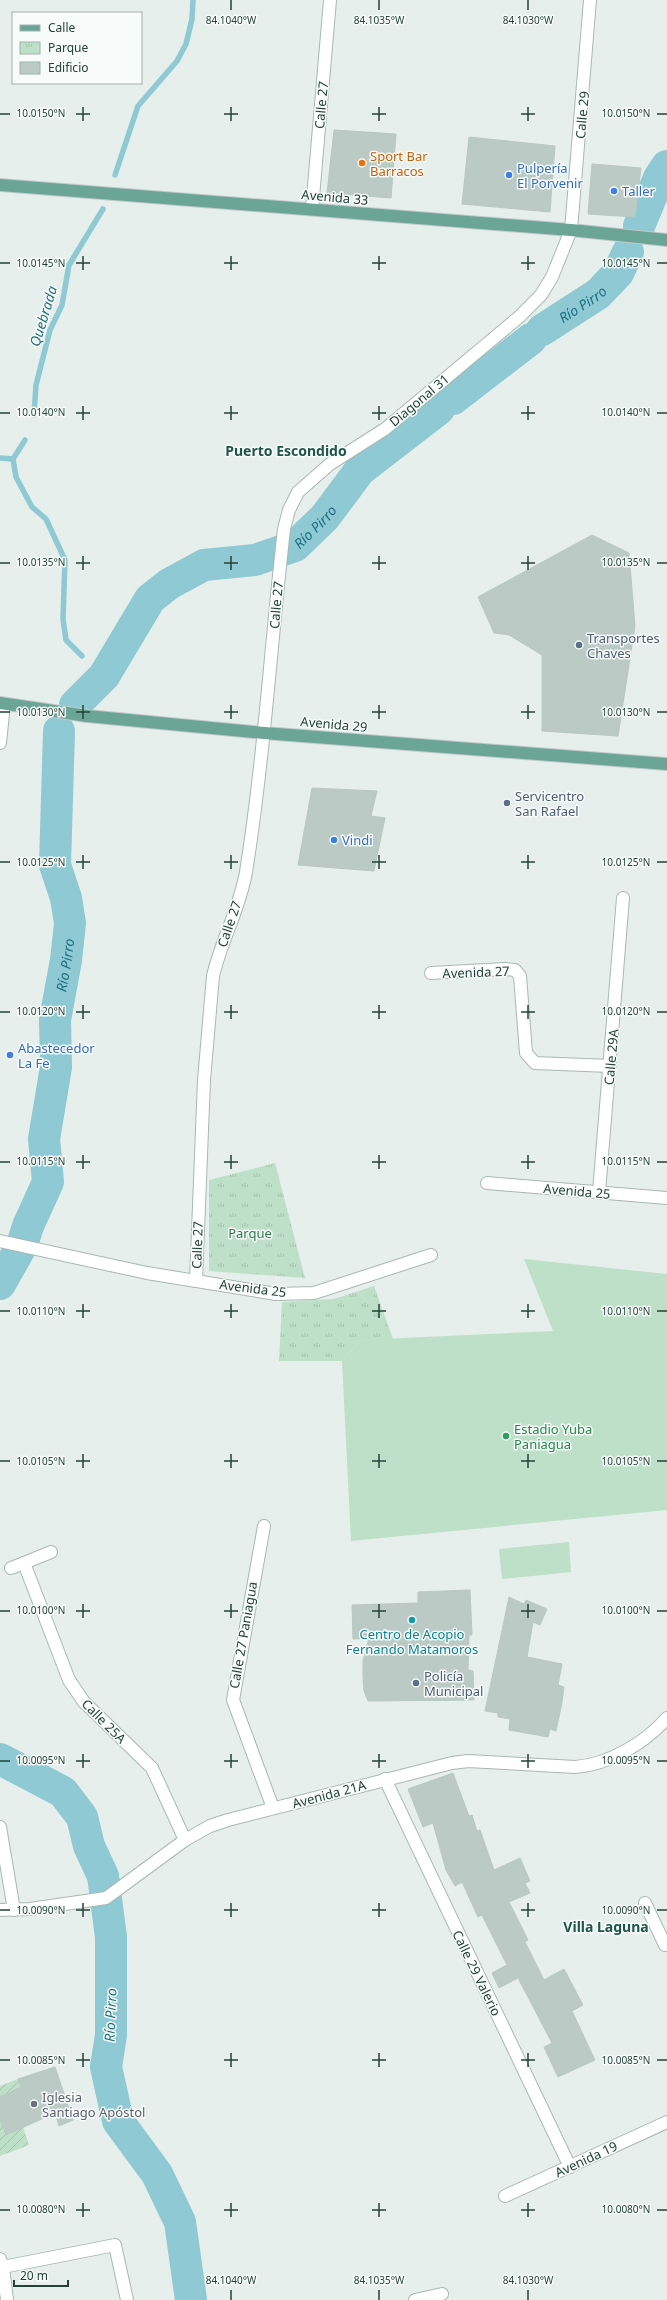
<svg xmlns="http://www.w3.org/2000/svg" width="667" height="2300" font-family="'Noto Sans',sans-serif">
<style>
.park{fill:url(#park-tufts)}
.garden{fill:url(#garden-furrows)}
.pitch{fill:#bfe0c8}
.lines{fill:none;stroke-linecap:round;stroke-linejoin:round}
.stream{stroke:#8ec9d4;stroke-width:5.5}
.river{stroke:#8ec9d4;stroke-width:32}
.building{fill:#bbcac4;stroke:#b8c9c2}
.minor-casing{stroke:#a8b8b2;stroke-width:14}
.major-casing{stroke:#c2cac8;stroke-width:14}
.minor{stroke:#fff;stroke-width:12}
.major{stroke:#6aa596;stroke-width:12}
.ticks{fill:none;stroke:#24423a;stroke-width:1.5}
.food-dot{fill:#e8710a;stroke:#f7fbf9;stroke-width:1.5}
.shop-dot{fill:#3f7fe0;stroke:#f7fbf9;stroke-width:1.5}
.service-dot{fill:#5c6f8a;stroke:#f7fbf9;stroke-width:1.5}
.leisure-dot{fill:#2e9e5b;stroke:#f7fbf9;stroke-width:1.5}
.culture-dot{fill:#0f9aa8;stroke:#f7fbf9;stroke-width:1.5}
.worship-dot{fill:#6b7280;stroke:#f7fbf9;stroke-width:1.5}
.labels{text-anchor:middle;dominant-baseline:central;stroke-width:3;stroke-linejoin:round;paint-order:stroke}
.street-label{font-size:13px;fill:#24423a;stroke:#f7fbf9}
.food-label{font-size:13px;fill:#c56008;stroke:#f7fbf9;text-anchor:start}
.shop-label{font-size:13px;fill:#366cbe;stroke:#f7fbf9;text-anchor:start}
.service-label{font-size:13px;fill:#4e5e75;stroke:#f7fbf9;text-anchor:start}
.park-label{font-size:13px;fill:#2d7a4b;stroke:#f7fbf9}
.leisure-label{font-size:13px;fill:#27864d;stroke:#f7fbf9;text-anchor:start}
.culture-label{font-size:13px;fill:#0d838f;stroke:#f7fbf9}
.worship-label{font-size:13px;fill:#5b616d;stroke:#f7fbf9;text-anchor:start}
.water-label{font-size:14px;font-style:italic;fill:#1c6f80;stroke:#f7fbf9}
.neighbourhood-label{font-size:14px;font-weight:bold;fill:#1f5548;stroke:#f7fbf9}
.ticks-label{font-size:10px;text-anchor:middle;fill:#24423a;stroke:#f7fbf9;stroke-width:3;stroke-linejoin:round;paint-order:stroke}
</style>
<defs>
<pattern id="park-tufts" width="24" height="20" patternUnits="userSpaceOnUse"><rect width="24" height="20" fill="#bfe0c8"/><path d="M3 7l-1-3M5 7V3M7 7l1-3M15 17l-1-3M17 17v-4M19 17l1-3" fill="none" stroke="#a4c1ad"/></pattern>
<pattern id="garden-furrows" width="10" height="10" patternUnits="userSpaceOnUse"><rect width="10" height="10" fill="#bfe0c8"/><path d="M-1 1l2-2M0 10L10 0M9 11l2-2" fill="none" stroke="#a4c1ad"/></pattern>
</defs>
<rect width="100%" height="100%" fill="#e6efeb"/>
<g class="park">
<path d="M275,1163l30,115 -96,-7v-91z"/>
<path d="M374,1286l19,53 -33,1 -18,21h-63l3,-59 52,-3z"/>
</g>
<g class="garden">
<path d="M18,2079l5,13 -11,-1 -12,6v-11z"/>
<path d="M0,2119l6,16 17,-8 6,18 -29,11z"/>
</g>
<g class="pitch">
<path d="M524,1259l143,15v236l-316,31 -9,-180 18,-21 193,-9z"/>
<path d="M569,1542l2,30 -69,7 -3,-30z"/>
</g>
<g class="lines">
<g class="stream">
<path d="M115,175l23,-69 39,-45 9,-17 6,-25 1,-19"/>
<path d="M34,415l2,-30 14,-55 12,-25 7,-40 34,-56"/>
<path d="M25,440l-12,19 3,18 16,30 14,12 19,41 -2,59 3,21 16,16"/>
<path d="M0,458l13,1"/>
<path d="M92,675l3,12"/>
</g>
<g class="river">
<path d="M639,226l20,-48 8,-12"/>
<path id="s1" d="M542,330l56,-36 20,-21 10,-21"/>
<path d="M453,399l78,-60"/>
<path id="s2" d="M75,705l29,-29 46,-77 19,-15 35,-19 51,-5 40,-14 30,-29 35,-47 79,-61"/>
<path id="s3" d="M0,1284l22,-39 6,-19 20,-44 -4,-43 12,-72 -1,-47 11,-60 4,-37 -4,-25 -11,-33 4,-134"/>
<path d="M0,1759l63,33 19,25 7,29 14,30 8,61v98l-5,32 12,54 39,53 23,48 11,78"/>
</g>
</g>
<g class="building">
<path d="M334,130l62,4 -5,64 -64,-5z"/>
<path d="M469,137l86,9 -5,66 -88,-8z"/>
<path d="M592,164l49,4 -6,49 -47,-3z"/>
<path d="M592,535l37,18 6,73 -17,110 -76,-5v-76l-33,-20 -15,-2 -16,-36z"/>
<path d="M312,788l65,3 -6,25 14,2 -11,53 -76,-6z"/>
<path d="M470,1590l2,45h-3l-1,35 5,1 1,29 -106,1 -4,-10 -1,-15v-15l6,-23 -16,1 -1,-34 66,-2v-11z"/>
<path d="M509,1597l15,7 2,-4 21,9 -7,16 -7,-3 -6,35 35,7 -4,21 6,2 -2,15 -6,29 -6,-2 -2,8 -39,-7 1,-11 -12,-2v-4l-13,-2z"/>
<path d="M453,1773l16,43 3,-1 5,16 3,-1 14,40 26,-12 10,23 -5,2 5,10 -21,9 19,38 -3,2 19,38 20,-11 19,36 -11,6 23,49 -37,17 -14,-30 8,-4 -34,-65 -19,10 -7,-15 15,-8 -25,-50 -4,2 -16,-35 -7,4 -9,-16 -13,-47 -10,4 -15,-38z"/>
<path d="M55,2067l18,53 -14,6 -4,-13 -49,22 -6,-16v-22l21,-10 -3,-8z"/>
</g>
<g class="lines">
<defs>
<g id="minor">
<path d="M312,209l18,-209"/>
<path d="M0,743l4,-39"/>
<path d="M431,973l74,-4 10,1 5,6 6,77 9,10 75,3"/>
<path d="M487,1183l180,15"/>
<path d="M599,1192l24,-294"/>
<path d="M0,1241l147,32 129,21 38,-1 117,-38"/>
<path d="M196,1281l8,-201 9,-104c8,-35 27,-68 33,-104 18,-113 25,-229 38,-343l5,-19 9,-18 32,-28 55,-35 134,-112 22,-22 11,-18 19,-47 19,-230"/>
<path d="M264,1526l-31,174 40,108"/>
<path d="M24,1563l27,-11"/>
<path d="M11,1568l13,-5 45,117 15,22 68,66 33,72"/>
<path d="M385,1779l185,388"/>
<path d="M0,1827l14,83"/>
<path d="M645,1903l20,42 2,-1"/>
<path d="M0,1910l30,-1 76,-11 79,-58 25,-14 18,-6 224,-57 16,-2 107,6c33,-2 70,-24 92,-49"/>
<path d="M505,2196l162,-74"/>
<path d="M0,2259l3,8 4,33"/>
<path d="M3,2267l112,-22 12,55"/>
<path d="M415,2300l27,-6"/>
</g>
<g id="major">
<path d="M0,185l571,45 96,10"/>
<path d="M0,703l87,13 177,17 403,31"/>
</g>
</defs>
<use href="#minor" class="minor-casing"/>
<use href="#major" class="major-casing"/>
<use href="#minor" class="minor"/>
<use href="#major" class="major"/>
</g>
<path class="ticks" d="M231,0v10M379,0v10M528,0v10M83,107v14M231,107v14M379,107v14M528,107v14M0,114h10M76,114h14M224,114h14M372,114h14M521,114h14M657,114h10M83,256v14M231,256v14M379,256v14M528,256v14M0,263h10M76,263h14M224,263h14M372,263h14M521,263h14M657,263h10M83,406v14M231,406v14M379,406v14M528,406v14M0,413h10M76,413h14M224,413h14M372,413h14M521,413h14M657,413h10M83,556v14M231,556v14M379,556v14M528,556v14M0,563h10M76,563h14M224,563h14M372,563h14M521,563h14M657,563h10M83,705v14M231,705v14M379,705v14M528,705v14M0,712h10M76,712h14M224,712h14M372,712h14M521,712h14M657,712h10M83,855v14M231,855v14M379,855v14M528,855v14M0,862h10M76,862h14M224,862h14M372,862h14M521,862h14M657,862h10M83,1005v14M231,1005v14M379,1005v14M528,1005v14M0,1012h10M76,1012h14M224,1012h14M372,1012h14M521,1012h14M657,1012h10M83,1155v14M231,1155v14M379,1155v14M528,1155v14M0,1162h10M76,1162h14M224,1162h14M372,1162h14M521,1162h14M657,1162h10M83,1304v14M231,1304v14M379,1304v14M528,1304v14M0,1311h10M76,1311h14M224,1311h14M372,1311h14M521,1311h14M657,1311h10M83,1454v14M231,1454v14M379,1454v14M528,1454v14M0,1461h10M76,1461h14M224,1461h14M372,1461h14M521,1461h14M657,1461h10M83,1604v14M231,1604v14M379,1604v14M528,1604v14M0,1611h10M76,1611h14M224,1611h14M372,1611h14M521,1611h14M657,1611h10M83,1754v14M231,1754v14M379,1754v14M528,1754v14M0,1761h10M76,1761h14M224,1761h14M372,1761h14M521,1761h14M657,1761h10M83,1903v14M231,1903v14M379,1903v14M528,1903v14M0,1910h10M76,1910h14M224,1910h14M372,1910h14M521,1910h14M657,1910h10M83,2053v14M231,2053v14M379,2053v14M528,2053v14M0,2060h10M76,2060h14M224,2060h14M372,2060h14M521,2060h14M657,2060h10M83,2203v14M231,2203v14M379,2203v14M528,2203v14M0,2210h10M76,2210h14M224,2210h14M372,2210h14M521,2210h14M657,2210h10M231,2290v10M379,2290v10M528,2290v10"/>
<circle class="food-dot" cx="362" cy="163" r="4"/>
<g class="shop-dot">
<circle cx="509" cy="175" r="4"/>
<circle cx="614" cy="191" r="4"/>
<circle cx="334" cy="840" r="4"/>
<circle cx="10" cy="1055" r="4"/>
</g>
<g class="service-dot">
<circle cx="579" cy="645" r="4"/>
<circle cx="507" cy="803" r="4"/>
<circle cx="416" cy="1683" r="4"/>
</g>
<circle class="leisure-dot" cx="506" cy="1436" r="4"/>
<circle class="culture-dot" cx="412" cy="1620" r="4"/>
<circle class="worship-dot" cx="34" cy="2104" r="4"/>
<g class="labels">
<g class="street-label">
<text transform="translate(321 105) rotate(-85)">Calle 27</text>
<text transform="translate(582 115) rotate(-85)">Calle 29</text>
<text transform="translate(335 197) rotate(5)">Avenida 33</text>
<text transform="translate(419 400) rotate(-40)">Diagonal 31</text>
<text transform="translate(276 605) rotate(-85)">Calle 27</text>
<text transform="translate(334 724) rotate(5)">Avenida 29</text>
<text transform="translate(229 924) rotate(-71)">Calle 27</text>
<text transform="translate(476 972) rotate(-2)">Avenida 27</text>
<text transform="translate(611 1057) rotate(-85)">Calle 29A</text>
<text transform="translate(577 1191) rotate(5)">Avenida 25</text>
<text transform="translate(197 1245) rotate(-88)">Calle 27</text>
<text transform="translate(253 1288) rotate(7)">Avenida 25</text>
<text transform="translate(243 1635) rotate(-80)">Calle 27 Paniagua</text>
<text transform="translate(104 1721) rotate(45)">Calle 25A</text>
<text transform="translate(329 1794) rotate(-15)">Avenida 21A</text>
<text transform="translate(477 1973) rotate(64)">Calle 29 Valerio</text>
<text transform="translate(586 2159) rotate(-25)">Avenida 19</text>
</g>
<g class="food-label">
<text x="370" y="156">Sport Bar<tspan x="370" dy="15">Barracos</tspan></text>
</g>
<g class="shop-label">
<text x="517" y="168">Pulpería<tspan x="517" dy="15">El Porvenir</tspan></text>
<text x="622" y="191">Taller</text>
<text x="342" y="840">Vindi</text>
<text x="18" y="1048">Abastecedor<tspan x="18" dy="15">La Fe</tspan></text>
</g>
<g class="service-label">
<text x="587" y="638">Transportes<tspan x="587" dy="15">Chaves</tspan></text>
<text x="515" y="796">Servicentro<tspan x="515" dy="15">San Rafael</tspan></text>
<text x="424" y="1676">Policía<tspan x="424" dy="15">Municipal</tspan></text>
</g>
<g class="park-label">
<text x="250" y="1233">Parque</text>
</g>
<g class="leisure-label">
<text x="514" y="1429">Estadio Yuba<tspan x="514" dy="15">Paniagua</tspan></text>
</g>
<g class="culture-label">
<text x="412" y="1634">Centro de Acopio<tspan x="412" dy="15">Fernando Matamoros</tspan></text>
</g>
<g class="worship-label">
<text x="42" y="2097">Iglesia<tspan x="42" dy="15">Santiago Apóstol</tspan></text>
</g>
<g class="water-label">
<text stroke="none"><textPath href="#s1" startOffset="48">Río Pirro</textPath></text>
<text transform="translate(43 316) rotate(-73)">Quebrada</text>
<text stroke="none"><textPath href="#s2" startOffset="316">Río Pirro</textPath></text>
<text stroke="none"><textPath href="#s3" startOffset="332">Río Pirro</textPath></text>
<text transform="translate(110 2015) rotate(-88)">Río Pirro</text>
</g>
<g class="neighbourhood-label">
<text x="286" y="450">Puerto Escondido</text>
<text x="606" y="1926">Villa Laguna</text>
</g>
</g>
<g class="ticks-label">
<text x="231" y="24">84.1040°W</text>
<text x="379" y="24">84.1035°W</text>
<text x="528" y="24">84.1030°W</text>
<text x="41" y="117">10.0150°N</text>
<text x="626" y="117">10.0150°N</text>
<text x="41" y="267">10.0145°N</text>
<text x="626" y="267">10.0145°N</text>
<text x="41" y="416">10.0140°N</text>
<text x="626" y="416">10.0140°N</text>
<text x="41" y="566">10.0135°N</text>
<text x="626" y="566">10.0135°N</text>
<text x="41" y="716">10.0130°N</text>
<text x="626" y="716">10.0130°N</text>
<text x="41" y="866">10.0125°N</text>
<text x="626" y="866">10.0125°N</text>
<text x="41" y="1015">10.0120°N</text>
<text x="626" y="1015">10.0120°N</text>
<text x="41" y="1165">10.0115°N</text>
<text x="626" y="1165">10.0115°N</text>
<text x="41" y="1315">10.0110°N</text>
<text x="626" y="1315">10.0110°N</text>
<text x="41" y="1465">10.0105°N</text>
<text x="626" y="1465">10.0105°N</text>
<text x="41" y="1614">10.0100°N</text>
<text x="626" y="1614">10.0100°N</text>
<text x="41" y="1764">10.0095°N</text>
<text x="626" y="1764">10.0095°N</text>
<text x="41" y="1914">10.0090°N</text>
<text x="626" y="1914">10.0090°N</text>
<text x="41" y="2064">10.0085°N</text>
<text x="626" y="2064">10.0085°N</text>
<text x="41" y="2213">10.0080°N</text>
<text x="626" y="2213">10.0080°N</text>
<text x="231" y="2284">84.1040°W</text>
<text x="379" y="2284">84.1035°W</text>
<text x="528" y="2284">84.1030°W</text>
</g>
<rect x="12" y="12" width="130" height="72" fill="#f7fbf9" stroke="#a3b1ad"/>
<rect x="20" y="25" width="20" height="6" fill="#6aa596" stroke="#a3b1ad"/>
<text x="48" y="32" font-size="12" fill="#24423a">Calle</text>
<rect x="20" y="42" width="20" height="12" fill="url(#park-tufts)" stroke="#a3b1ad"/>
<text x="48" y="52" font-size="12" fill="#24423a">Parque</text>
<rect x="20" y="62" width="20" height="12" fill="#bbcac4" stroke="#a3b1ad"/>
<text x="48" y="72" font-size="12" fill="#24423a">Edificio</text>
<path d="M14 2280v6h54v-6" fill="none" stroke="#24423a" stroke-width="2"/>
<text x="20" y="2280" font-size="12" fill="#24423a" stroke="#f7fbf9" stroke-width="3" paint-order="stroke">20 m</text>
</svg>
